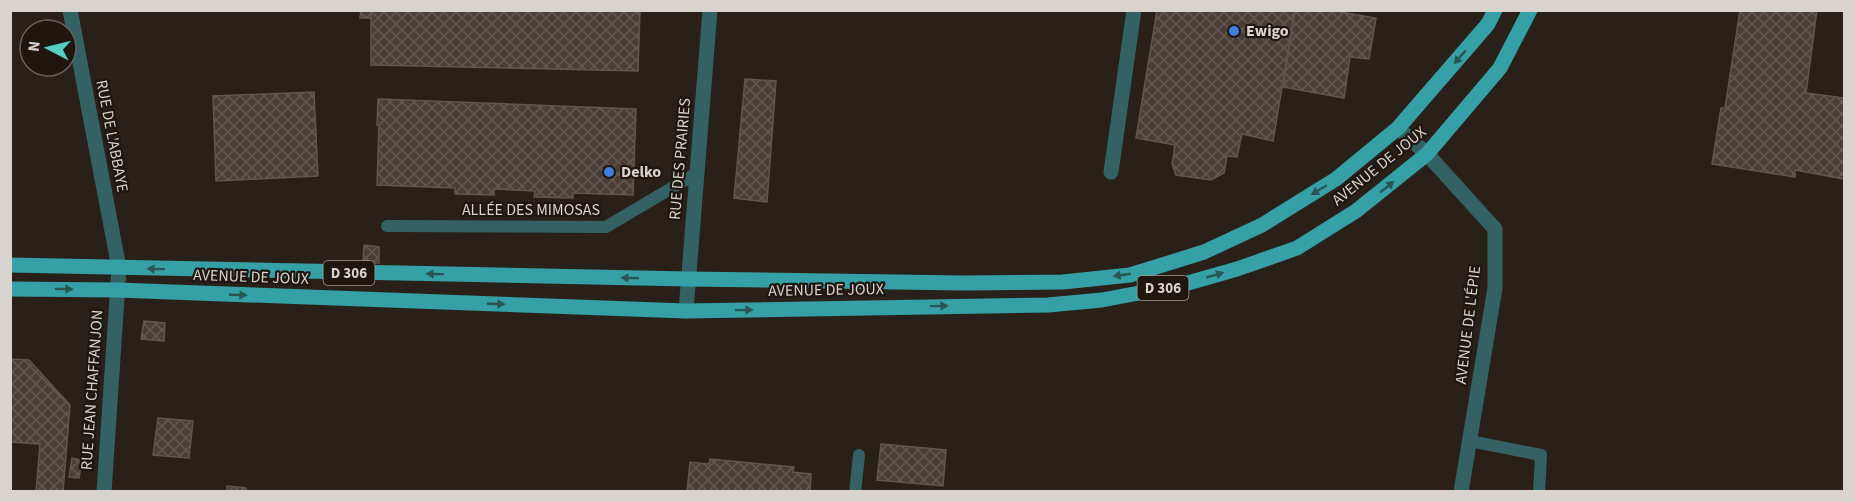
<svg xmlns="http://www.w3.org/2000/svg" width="1855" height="502" font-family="'Source Sans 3',sans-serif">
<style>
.building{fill:url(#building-cross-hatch);stroke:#61564f;stroke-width:1.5}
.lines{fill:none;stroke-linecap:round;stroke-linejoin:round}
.service{stroke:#346264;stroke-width:12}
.minor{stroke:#346264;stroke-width:15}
.primary{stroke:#35a1a6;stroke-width:15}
.oneway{fill:#295554}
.shop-dot{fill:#3f7fe0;stroke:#1f1610;stroke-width:2}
.labels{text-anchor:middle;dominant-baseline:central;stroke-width:4.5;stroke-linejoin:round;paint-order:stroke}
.shield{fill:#1f1610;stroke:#a19a96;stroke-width:1.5}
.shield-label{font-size:15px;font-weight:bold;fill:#d9d3cf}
.poi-label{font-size:16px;font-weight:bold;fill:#d9d3cf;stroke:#1f1610;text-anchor:start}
.street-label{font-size:16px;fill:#d9d3cf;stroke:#1f1610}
</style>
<defs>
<pattern id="building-cross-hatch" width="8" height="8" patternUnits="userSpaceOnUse" patternTransform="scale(1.5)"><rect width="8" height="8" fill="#493f38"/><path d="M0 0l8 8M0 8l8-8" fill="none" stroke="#635a54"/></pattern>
</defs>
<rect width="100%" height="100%" fill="#29201a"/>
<g class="building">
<path d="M361,10h10v8h-11z"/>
<path d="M371,10h269l-2,61 -267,-6z"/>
<path d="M1157,10h138l-22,131 -31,-7 -5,23 -10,-1 -3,17 -13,7 -35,-5 -4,-11 3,-19 -39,-7z"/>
<path d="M1295,10h34l47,8 -7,41 -19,-2 -6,41 -61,-11z"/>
<path d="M1740,10h77l-11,83 38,5v81l-49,-9v7l-83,-13 9,-56h4z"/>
<path d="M745,79l31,2 -9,121 -33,-4z"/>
<path d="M314,92l4,84 -102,5 -3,-85z"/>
<path d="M378,99l258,10 -3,86 -60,-2v5l-39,-1 1,-6 -41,-2v6l-39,-1v-6l-78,-3 2,-60h-2z"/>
<path d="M364,245l15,2v16l-16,-1z"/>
<path d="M144,321l21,2 -1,18 -23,-2z"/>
<path d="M10,359l19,1 41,45 -7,87h-27l4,-48 -30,-2z"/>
<path d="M158,418l35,3 -4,37 -36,-3z"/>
<path d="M881,444l65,6 -3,36 -66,-6z"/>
<path d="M72,458l10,2 -3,18 -10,-1z"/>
<path d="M710,459l84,8 -1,5 18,2 -1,18h-123l3,-30 19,2z"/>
<path d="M227,486l19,2v4h-19z"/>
</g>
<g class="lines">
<g class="service">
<path d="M387,226l219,1 91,-54"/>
<path d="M1470,441l71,14 -2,37"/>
<path d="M855,492l4,-37"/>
</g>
<g class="minor">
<path d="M70,10l49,258 -15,224"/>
<path d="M1398,128l29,26 68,75v59l-34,204"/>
<path d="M1111,172l23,-162"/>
<path d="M686,311l24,-301"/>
</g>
<g class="primary">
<path d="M10,265l678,14 275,4 100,-1 67,-7 74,-23 58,-27 74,-46 62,-51 90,-104 7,-14"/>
<path d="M10,289l107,1 569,21 362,-6 54,-5 79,-15 56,-16 60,-21 59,-37 71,-57 73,-86 30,-58"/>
</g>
</g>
<defs><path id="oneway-solid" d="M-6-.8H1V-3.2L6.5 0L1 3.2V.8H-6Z" transform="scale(1.5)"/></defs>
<g class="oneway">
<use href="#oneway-solid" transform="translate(1460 57) rotate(131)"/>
<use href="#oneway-solid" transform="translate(1387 187) rotate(-39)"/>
<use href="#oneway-solid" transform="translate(1319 190) rotate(149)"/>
<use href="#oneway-solid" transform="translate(156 269) rotate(-179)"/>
<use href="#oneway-solid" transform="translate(435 274) rotate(-179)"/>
<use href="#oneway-solid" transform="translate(1122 275) rotate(172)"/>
<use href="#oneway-solid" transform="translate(1215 275) rotate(-16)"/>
<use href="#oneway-solid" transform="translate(630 278) rotate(-179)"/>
<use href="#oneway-solid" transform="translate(64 289) rotate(1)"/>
<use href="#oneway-solid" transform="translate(238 295) rotate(2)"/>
<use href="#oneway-solid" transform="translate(496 304) rotate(2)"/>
<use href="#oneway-solid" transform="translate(939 306) rotate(-1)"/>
<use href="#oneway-solid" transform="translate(744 310) rotate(-1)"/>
</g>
<g class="shop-dot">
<circle cx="1234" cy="31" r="6"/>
<circle cx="609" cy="172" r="6"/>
</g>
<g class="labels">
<g class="shield">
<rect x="323.5" y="261" width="51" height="24" rx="4.5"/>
<rect x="1137.5" y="276" width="51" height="24" rx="4.5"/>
</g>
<g class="shield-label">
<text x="349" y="273">D 306</text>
<text x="1163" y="288">D 306</text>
</g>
<g class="poi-label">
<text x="1246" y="31">Ewigo</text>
<text x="621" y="172">Delko</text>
</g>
<g class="street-label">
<text transform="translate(112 136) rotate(79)">RUE DE L'ABBAYE</text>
<text transform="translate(680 159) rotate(-85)">RUE DES PRAIRIES</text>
<text transform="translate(1379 166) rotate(-39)">AVENUE DE JOUX</text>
<text x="531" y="210">ALLÉE DES MIMOSAS</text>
<text transform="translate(251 277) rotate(2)">AVENUE DE JOUX</text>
<text transform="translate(826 290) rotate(-1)">AVENUE DE JOUX</text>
<text transform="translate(1468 325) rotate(-83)">AVENUE DE L'ÉPIE</text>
<text transform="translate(92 390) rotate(-86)">RUE JEAN CHAFFANJON</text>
</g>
</g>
<rect width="1855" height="502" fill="none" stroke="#d9d3cf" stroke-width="24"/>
<g transform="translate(48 48) rotate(277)"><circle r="28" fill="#1f1610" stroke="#69625c" stroke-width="1.5"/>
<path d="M0-4.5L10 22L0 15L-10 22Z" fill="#56cec4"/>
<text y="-9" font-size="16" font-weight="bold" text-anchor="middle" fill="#d9d3cf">N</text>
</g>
</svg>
